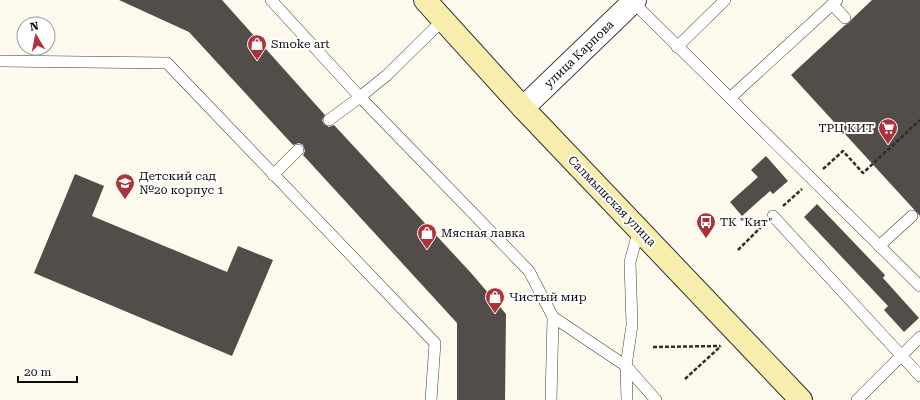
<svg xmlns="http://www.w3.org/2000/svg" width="920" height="400" font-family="'Roboto Serif',serif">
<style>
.building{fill:#534d49}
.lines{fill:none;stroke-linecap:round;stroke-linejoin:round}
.service-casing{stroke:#3f3f3f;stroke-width:12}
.minor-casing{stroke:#3f3f3f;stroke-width:24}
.secondary-casing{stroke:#2e2e2e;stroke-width:24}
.path{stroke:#2e2e2e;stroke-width:2.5;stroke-dasharray:4 2;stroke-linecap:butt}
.service{stroke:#fff;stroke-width:11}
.minor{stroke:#fff;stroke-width:22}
.secondary{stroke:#f7edad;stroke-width:22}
.labels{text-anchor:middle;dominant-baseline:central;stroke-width:4;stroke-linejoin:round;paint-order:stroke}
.poi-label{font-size:12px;fill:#0c0c0c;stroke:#fff;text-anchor:start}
.street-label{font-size:12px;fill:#0c0c0c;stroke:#fff}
</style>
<rect width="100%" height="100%" fill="#fdf9ec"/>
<g class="building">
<path d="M119,0h103l103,115 -3,5 2,4 5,3 5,-2 138,149 34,40 -1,86h-48v-77l-154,-168 2,-4 -2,-6 -4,-2 -6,2 -104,-113z"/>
<path d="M872,0h48v216l-129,-141 54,-50 4,-2 3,-4z"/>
<path d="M766,156l22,25 -15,13 -3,-3 -28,25 -12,-14 28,-25 -7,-7z"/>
<path d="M75,174l29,12 -12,30 135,56 11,-26 35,14 -41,96 -198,-83z"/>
<path d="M817,204l68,71 -2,3 36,40 -15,14 -20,-22 4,-4 -84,-89z"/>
</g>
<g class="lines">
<defs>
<g id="service">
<path d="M271,0l89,97 27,-22 57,-56"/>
<path d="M633,2l287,284"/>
<path d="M832,4l13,14"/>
<path d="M677,47l48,-47"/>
<path d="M0,61l167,2 268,280 -4,57"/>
<path d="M730,98l107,-98"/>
<path d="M329,120l31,-23 169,174 24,46 -2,83"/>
<path d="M273,175l25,-25"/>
<path d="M773,216l147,160"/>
<path d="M879,246l33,-30"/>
<path d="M553,317l73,49 30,34"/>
<path d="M627,400l-1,-34 6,-41 -2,-63 9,-33"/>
<path d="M857,400l63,-63"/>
</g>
<path id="minor" d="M523,108l112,-108"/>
<path id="secondary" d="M425,0l98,108 278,292"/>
</defs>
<use href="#service" class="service-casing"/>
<use href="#minor" class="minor-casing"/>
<use href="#secondary" class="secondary-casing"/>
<g class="path">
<path d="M823,169l20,-18 20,22 57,-53"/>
<path d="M783,206l19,-17"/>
<path d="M738,250l24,-24"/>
<path d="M653,347l67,-1"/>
<path d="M685,379l36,-33"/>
</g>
<use href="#service" class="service"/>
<use href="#minor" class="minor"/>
<use href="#secondary" class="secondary"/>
</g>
<defs>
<symbol id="shop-pin" viewBox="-11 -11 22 30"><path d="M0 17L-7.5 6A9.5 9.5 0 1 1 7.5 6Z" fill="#ae323b" stroke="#fff"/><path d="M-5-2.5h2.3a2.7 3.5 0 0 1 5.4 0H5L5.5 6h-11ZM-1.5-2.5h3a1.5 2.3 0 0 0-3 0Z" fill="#fff"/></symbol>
<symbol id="supermarket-pin" viewBox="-11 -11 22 30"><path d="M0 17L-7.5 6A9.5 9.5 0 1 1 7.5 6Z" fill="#ae323b" stroke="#fff"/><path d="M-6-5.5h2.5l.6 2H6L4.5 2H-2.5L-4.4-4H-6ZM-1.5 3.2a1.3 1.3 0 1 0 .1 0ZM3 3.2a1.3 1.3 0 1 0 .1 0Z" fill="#fff"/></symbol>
<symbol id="school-pin" viewBox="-11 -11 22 30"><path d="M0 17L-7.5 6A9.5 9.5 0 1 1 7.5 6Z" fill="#ae323b" stroke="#fff"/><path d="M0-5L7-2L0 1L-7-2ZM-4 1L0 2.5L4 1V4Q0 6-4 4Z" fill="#fff"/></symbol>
<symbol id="bus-pin" viewBox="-11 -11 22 30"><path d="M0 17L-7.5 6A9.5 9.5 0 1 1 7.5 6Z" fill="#ae323b" stroke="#fff"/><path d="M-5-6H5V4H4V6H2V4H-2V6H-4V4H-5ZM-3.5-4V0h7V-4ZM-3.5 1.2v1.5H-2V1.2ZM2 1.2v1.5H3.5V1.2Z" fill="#fff"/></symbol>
</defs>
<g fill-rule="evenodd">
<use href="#shop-pin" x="246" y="33" width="22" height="30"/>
<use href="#supermarket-pin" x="877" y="117" width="22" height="30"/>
<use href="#school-pin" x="114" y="172" width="22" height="30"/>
<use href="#bus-pin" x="695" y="211" width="22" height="30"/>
<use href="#shop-pin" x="416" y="222" width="22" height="30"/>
<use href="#shop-pin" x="484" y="286" width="22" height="30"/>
</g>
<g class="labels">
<g class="poi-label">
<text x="271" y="44">Smoke art</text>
<text x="874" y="128" text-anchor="end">ТРЦ КИТ</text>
<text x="139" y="176">Детский сад<tspan x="139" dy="14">№20 корпус 1</tspan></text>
<text x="720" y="222">ТК "Кит"</text>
<text x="441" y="233">Мясная лавка</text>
<text x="509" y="297">Чистый мир</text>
</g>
<g class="street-label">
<text transform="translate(579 54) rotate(-44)">улица Карпова</text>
<text transform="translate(612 201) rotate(46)">Салмышская улица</text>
</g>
</g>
<g transform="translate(36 36) rotate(350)"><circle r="19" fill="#ffffff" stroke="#9e9e9e"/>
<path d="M0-3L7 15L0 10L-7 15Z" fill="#ae323b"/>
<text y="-6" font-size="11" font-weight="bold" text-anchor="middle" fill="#0c0c0c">N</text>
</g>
<path d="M18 376v6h59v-6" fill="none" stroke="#0c0c0c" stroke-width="2"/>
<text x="24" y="376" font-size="12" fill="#0c0c0c" stroke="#ffffff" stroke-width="3" paint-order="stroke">20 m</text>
</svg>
